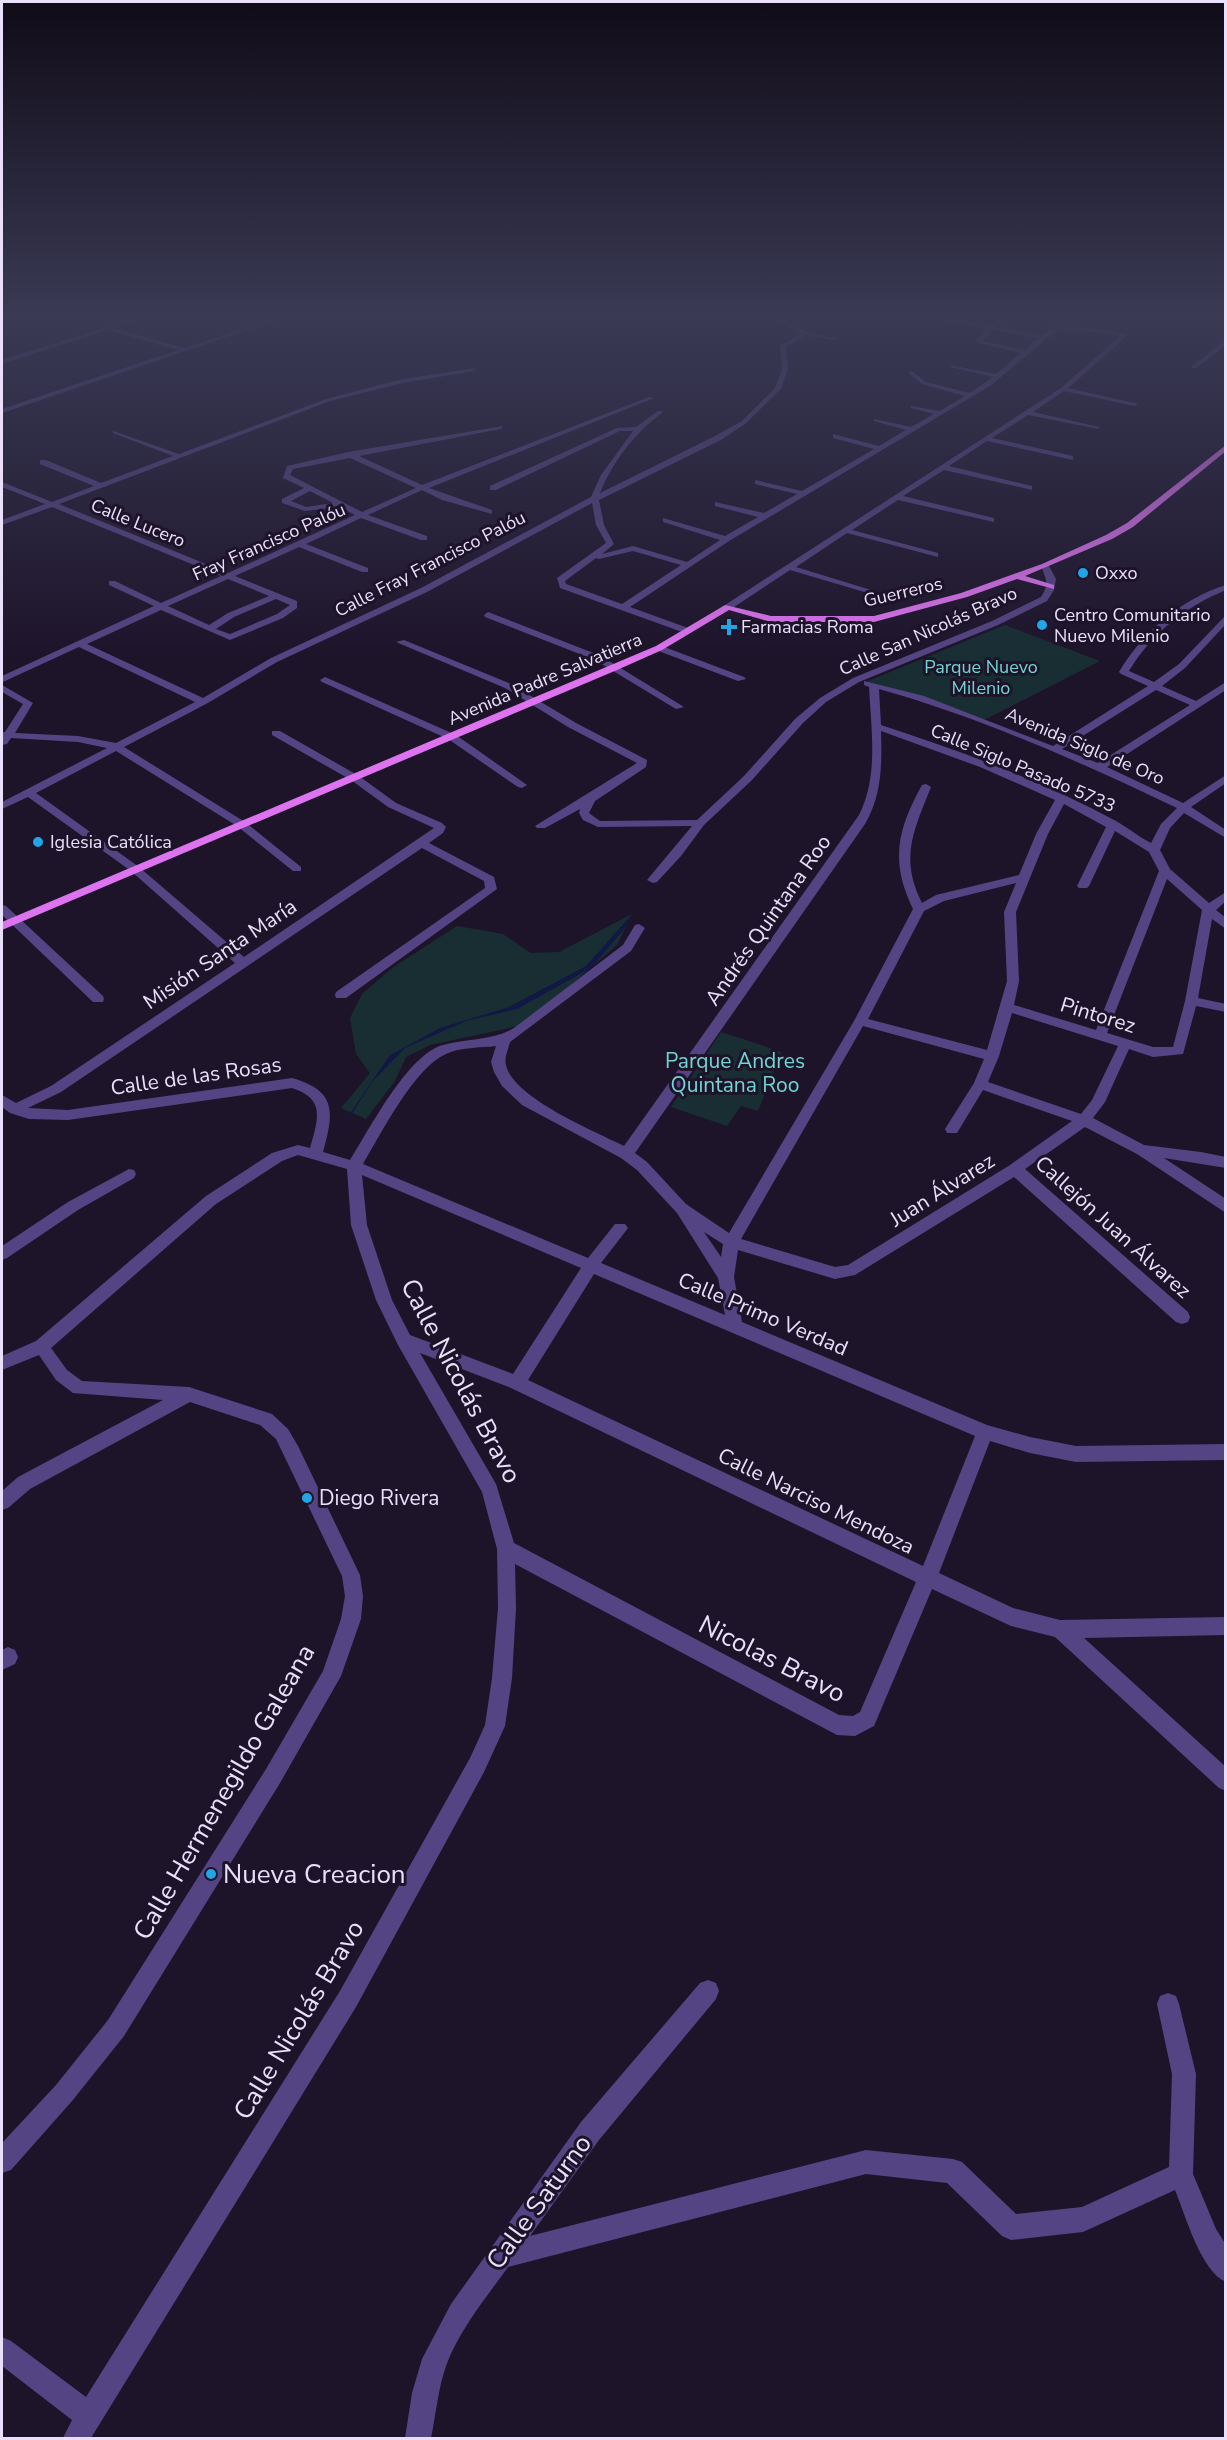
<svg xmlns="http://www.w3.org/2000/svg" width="1227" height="2440" font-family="'Nunito Sans',sans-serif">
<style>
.green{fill:#182e33}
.water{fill:#111845}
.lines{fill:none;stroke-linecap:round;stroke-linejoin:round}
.minor{fill:#554483;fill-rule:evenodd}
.major{fill:#de73f0;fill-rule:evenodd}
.poi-dot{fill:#21a5e7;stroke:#1d142a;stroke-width:2}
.labels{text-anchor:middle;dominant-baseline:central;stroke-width:6;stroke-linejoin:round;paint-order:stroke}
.far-street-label{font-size:18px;fill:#eae0fc;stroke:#1d142a}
.far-poi-label{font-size:18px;fill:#eae0fc;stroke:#1d142a;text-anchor:start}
.far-park-label{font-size:18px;fill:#72d5d4;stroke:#1d142a}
.street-label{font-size:21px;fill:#eae0fc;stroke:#1d142a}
.park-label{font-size:21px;fill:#72d5d4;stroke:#1d142a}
.poi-label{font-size:21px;fill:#eae0fc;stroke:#1d142a;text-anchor:start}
.near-street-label{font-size:26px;fill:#eae0fc;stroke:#1d142a}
.near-poi-label{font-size:26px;fill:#eae0fc;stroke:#1d142a;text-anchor:start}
</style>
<rect width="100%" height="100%" fill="#1d142a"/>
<g class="green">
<path d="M1005,625l95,36 -116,59 -121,-37z"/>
<path d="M632,914l-15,31 -93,80 -94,20 -24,12 -11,24 -29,38 -25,-11 29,-35 -14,-19 -6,-36 12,-24 30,-26 65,-42 46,8 28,19 28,-1z"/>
<path d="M721,1032l61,20 -24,59 -17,-5 -14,20 -56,-19z"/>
</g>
<path class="water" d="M632,914l-7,14 -34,40 -74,41 -51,12 -61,27 -32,33 -20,31 -3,13 1,-13 39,-57 50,-27 69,-21 77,-41z"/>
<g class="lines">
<g class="minor">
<path d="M137,317h10l-33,11 70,20 94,-31h9l-285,96v-4l176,-59 -70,-20 -106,34v-4z"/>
<path d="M773,317h8l23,14 32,7 -3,2 -27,-5 -20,12 2,22 -7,20 -35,34 -25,17 -122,60 5,25 10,19 -12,10 31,-8 54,16 33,-22 -57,-18v-4l62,18 33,-19 -43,-11v-4l49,11 33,-19 -42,-10v-4l47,11 72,-42 -41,-11v-4l46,12 27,-16 -32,-9v-2l37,8 23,-13 -23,-6v-2l29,5 25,-15 -43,-12 -13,-10v-2h4l13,10 44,11 23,-16 -43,-10v-2l46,9 25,-21 -43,-10 -2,-3 11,-11 -61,-12h14l51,9 9,-9h7l-10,10 45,8 26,-18h7l-14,10 33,1 33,6v2l-59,52 70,16 -3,2 -71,-15 -31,21 66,15v2l-71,-14 -36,23 81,18v4l-86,-19 -38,25 83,20v4l-88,-20 -41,26 91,22v4l-96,-22 -46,30 86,23v4l-91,-24 -51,34 75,23v4l-81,-24 -59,39h-6v-4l336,-217 59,-52 -26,-4 -38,-1 -66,55 -261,155 -99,66 61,22v4h-6l-125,-45 -3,-10 49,-35 -10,-18 -4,-22 -165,89 -150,70 -71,42 -82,43 121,75 56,45v4h-8l-56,-45 -121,-75 -80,42 103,74 105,90 190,-129 -46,-21 -37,-27 -79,-45v-4h8l79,45 37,27 46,20 4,4 -3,6 -14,10 65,34 3,12 -151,109h-10l-1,-3 1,-3 149,-104 -1,-7 -62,-33 -361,244 -33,16 40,2 224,-32c45,13 42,34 31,74l27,8c20,-31 57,-105 93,-115 24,-7 49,-4 71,-17l109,-83 12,-20 4,-1 6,4 -14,23 -121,91c-2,8 -6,16 -4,23 7,33 88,66 118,81l235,-331c20,-39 12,-87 10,-128l-5,-2v-4l60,15 129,50 95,-60 -27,-12 -2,-2c24,-40 62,-73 107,-87v5c-40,16 -75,44 -97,81l25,11 25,-18 47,-49v9l-41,44 -23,18 34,15 30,-19v8l-119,77 76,36 43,-28v8l-35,24 35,23v8l-42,-25 -14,15 -10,22 10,19 39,34 17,-11v9l-10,9 10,8v11l-14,-10 -14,79 28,6v8l-30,-6 -13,48 -30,3 -24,-8 -24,53 -12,16 51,27 57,7 25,5v11l-62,-10 62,41v14l-89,-59 -52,-27 -60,42 163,143 2,5 -2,5 -6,2 -6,-2 -162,-145 -159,98 -20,4 -97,-29 -4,27 8,45 245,103 43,12 46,9 150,-2v16l-150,2 -46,-9 -40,-12 -51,132 74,35 47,12 166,-3v18l-142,3 142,129v24l-7,-3 -164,-151 -44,-11 -79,-37 -58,137 -19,10 -18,-1 -322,-171 1,44 -4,70 -7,48 -21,46 -128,235 -265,431h-28l9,-18 -70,-54v-29l9,4 75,56 254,-406 130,-233 15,-33 7,-47 6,-70 -1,-59 -15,-57 -84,-147 -22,-45 -25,-75 -4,-56 -49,-14 -16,6 -66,43 -165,144 16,22 15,11 107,6 83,27 16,15 10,17 62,129 3,21 -2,23 -20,57 -61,107 -156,253 -52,65 -61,69 -9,3v-30l54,-58 52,-65 158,-251 57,-98 18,-52 4,-23 -3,-20 -66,-137 -16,-14 -70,-23 -160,87 -22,19 -6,2v-19l16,-14 145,-77 -90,-7 -17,-13 -17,-25 -37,15v-14l34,-15 170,-145 66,-43 26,-8 12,3c8,-29 16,-49 -18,-60l-224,32 -39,-1 -19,-6 -8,-6v-12l14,8 35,-17 184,-123 -104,-92 -103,-74 -26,12v-7l105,-54 -29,-6 -67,-4 -4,6 -5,1v-13h3l18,-28 -21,-12v-7l31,18 -18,30 63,3 38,7 79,-41 -116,-55 -74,34 -3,1v-6l152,-70 -45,-21v-4h6l46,22 60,-27 -169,-69 -50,18v-5l43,-16 -43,-17v-5l50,20 42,-16 -54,-22v-4h6l55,23 72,-27 -60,-23v-2l66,23 147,-55 77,-20 73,-11 -2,3 -71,12 -73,18 -271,103 169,69 127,-58 -15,-8 -35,4 -23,-8v-4l22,-11 -21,-10 4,-12 61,-14 155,-26 -2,3 -142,27 63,29 227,-88 5,1 -225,90 63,22v4l-50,-14 -20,-10 -54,25 59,21v4h-6l-60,-22 -55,26 62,24v4h-6l-63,-25 -64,29 62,25v7l-14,10 -53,22 -69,-30 -74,34 116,54 68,-40 150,-70 170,-91 10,-22 32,-44h-13l-124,59h-6v-4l127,-58 19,-1 22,-16h4v2c-27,19 -50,50 -62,80l115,-57 27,-15 33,-33 7,-19 -2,-23 20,-12zM993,330l45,8 -13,12 -43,-9zM350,458l66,30 -54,24 -72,-37 3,-6zM310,491l23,12 -27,4 -15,-6zM633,551l48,14 -59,39 -56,-20 -1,-3 31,-23 3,1zM228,579l41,17 -41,17 -19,12 -41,-19zM276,599l14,6 -13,9 -47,20 -14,-5 18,-12zM879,689c100,28 204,74 298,119l-16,16 -10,19c-12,-6 -24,-16 -35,-22 -74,-40 -155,-70 -235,-96zM1156,690l34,15 -92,58 -36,-14zM881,731l99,36 75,33 -19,34 -17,41 -83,20 -14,8c-23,-45 -8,-73 9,-116l-5,-3 -4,1c-25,45 -32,77 -9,124l-59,112 -125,212 -43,-29 -39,-42 -12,-9 230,-329c17,-29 17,-60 16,-93zM1064,804l42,23 -29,59 2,2h8l2,-2 26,-55 34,21 10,19 -63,159 -82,-25 5,-24 -3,-69 32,-78zM1167,879l35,31 -17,91 -12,46h-20l-46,-14zM1016,883l-12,29 3,69 -20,69 -119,-31 56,-108 20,-10zM1012,1013l106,33 -26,54 -11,14 -93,-32 11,-26zM863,1026l121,33 -10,24 -29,46 2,4h10l26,-43 89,31 -62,44 -162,100 -13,2 -94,-28zM496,1046l-5,16 3,10 8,14 20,19 99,53 16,12 40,43 41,65 7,37 -124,-52 24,-31 3,-4 -3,-4h-10l-27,34 -225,-94c18,-30 51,-96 83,-110 14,-7 34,-6 50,-8zM362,1175l219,93 -68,106 -103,-39 -18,-35 -25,-75zM704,1232l19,12 -2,13zM594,1274l381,162 -52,130 -395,-186zM420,1353l91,35 405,194 -56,130 -7,4 -14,-1 -325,-172 -18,-59z"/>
<path d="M1226,340v5l-30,23h-4v-2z"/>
<path d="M1042,564h6l8,15 -2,11 -7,11 -49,24 -139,57 -33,20 -23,21 -51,57 -48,45 -23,31 -24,26 -4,1 -6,-3 45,-54 -94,1 -15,-7 -4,-7 1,-4 -35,19h-8l-2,-2 102,-63 -69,-36 -63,-39 -109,-46 8,-2 107,44 65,39 71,37 -1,7 -51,34 -6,12 11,8 97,-1 47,-44 51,-57 25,-21 33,-20 139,-57 49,-24c11,-17 2,-18 1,-33z"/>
<path d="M488,612l113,44 83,51 -8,2 -81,-49 -110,-43 -1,-2z"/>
<path d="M659,645l85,32 2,2 -8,2 -82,-31 -2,-2z"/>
<path d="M325,677l131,58 71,50 -5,3 -4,-1 -70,-48 -126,-57 -2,-2z"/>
<path d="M2,905l4,1 97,90 1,3 -1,3h-10l-91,-87z"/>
<path d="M129,1169l5,1 2,4 -2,4 -56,32 -71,48 -5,2v-14l66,-44z"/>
<path d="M8,1647l7,3 3,7 -3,7 -13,6v-20z"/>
<path d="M708,1980l8,3 3,8 -3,8 -117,141 -69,96 336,-86 87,9 9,3 54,52 66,-7 87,-40 3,-93 -15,-70 3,-8 8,-3 8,3 3,8 17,70 -3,100 23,55 10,16v37c-25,-10 -41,-68 -51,-92l-92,42 -72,8 -9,-4 -55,-53 -81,-9 -358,93c-22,31 -49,63 -62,99 -8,23 -10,48 -15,72h-26l7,-45 10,-34 29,-55 130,-182 119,-139z"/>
</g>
<path class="major" d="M1226,445v6l-93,76 -21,12 -87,37 29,9v4l-37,-10 -50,18 -93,25h-103l-42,-12 -67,40 -45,20 -615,260v-8l654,-276 69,-41 46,11h103l87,-23 81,-29 64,-29 21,-12z"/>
</g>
<linearGradient id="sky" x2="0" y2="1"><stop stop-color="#100b17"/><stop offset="0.48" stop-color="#3a3a55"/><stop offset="1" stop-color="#3a3a55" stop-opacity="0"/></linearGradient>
<rect width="1227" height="659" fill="url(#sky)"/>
<g class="poi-dot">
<circle cx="1083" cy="573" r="6"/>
<circle cx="1042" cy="625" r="6"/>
<path d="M726 618h6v6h6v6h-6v6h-6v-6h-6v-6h6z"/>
<circle cx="38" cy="842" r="6"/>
<circle cx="307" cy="1498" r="6"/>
<circle cx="211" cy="1874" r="6"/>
</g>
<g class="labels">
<g class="far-street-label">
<text transform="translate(138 523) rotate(22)">Calle Lucero</text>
<text transform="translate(269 542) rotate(-24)">Fray Francisco Palóu</text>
<text transform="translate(430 564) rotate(-27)">Calle Fray Francisco Palóu</text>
<text transform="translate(903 592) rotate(-13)">Guerreros</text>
<text transform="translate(928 631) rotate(-24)">Calle San Nicolás Bravo</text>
<text transform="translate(545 679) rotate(-23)">Avenida Padre Salvatierra</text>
<text transform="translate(1085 746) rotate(23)">Avenida Siglo de Oro</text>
<text transform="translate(1023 768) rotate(23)">Calle Siglo Pasado 5733</text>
</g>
<g class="far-poi-label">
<text x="1095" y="573">Oxxo</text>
<text x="1054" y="615">Centro Comunitario<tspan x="1054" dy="21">Nuevo Milenio</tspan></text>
<text x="741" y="627">Farmacias Roma</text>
<text x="50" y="842">Iglesia Católica</text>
</g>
<g class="far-park-label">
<text x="981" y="667">Parque Nuevo<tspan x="981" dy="21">Milenio</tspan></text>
</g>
<g class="street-label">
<text transform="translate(768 920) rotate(-55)">Andrés Quintana Roo</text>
<text transform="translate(220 954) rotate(-34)">Misión Santa María</text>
<text transform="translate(1098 1015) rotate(17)">Pintorez</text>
<text transform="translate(196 1076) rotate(-8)">Calle de las Rosas</text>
<text transform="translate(942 1190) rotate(-32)">Juan Álvarez</text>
<text transform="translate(1113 1227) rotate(42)">Callejón Juan Álvarez</text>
<text transform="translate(763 1314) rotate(23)">Calle Primo Verdad</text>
<text transform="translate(816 1501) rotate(26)">Calle Narciso Mendoza</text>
</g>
<g class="park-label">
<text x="735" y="1061">Parque Andres<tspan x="735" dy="24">Quintana Roo</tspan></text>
</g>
<g class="poi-label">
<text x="319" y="1498">Diego Rivera</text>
</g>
<g class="near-street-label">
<text transform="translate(461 1381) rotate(62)">Calle Nicolás Bravo</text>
<text transform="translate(772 1659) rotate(27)">Nicolas Bravo</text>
<text transform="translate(224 1792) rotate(-60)">Calle Hermenegildo Galeana</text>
<text transform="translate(299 2020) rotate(-59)">Calle Nicolás Bravo</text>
<text transform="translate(539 2202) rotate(-54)">Calle Saturno</text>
</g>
<g class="near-poi-label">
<text x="223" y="1874">Nueva Creacion</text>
</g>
</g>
<rect width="1227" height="2440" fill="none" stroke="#eae0fc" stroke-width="6"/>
</svg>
